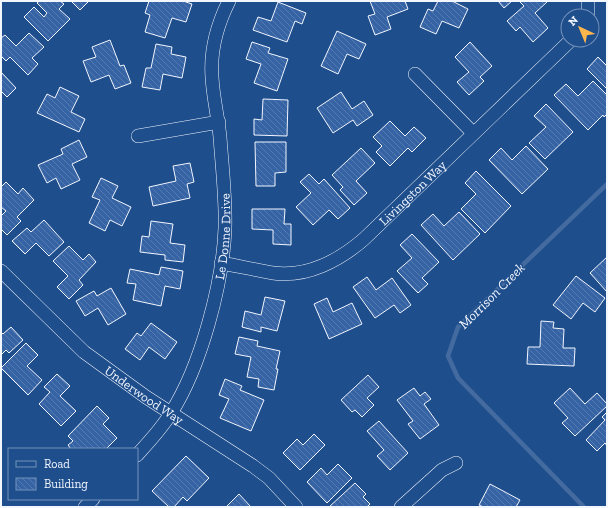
<svg xmlns="http://www.w3.org/2000/svg" width="608" height="508" font-family="'Zilla Slab',serif">
<style>
.lines{fill:none;stroke-linecap:round;stroke-linejoin:round}
.stream{stroke:#446ba0;stroke-width:4.5}
.building{fill:url(#building-back-hatch);stroke:#f2f6ff}
.street-casing{stroke:#f2f6ff;stroke-width:14}
.street{stroke:#1f4e8c;stroke-width:13}
.labels{text-anchor:middle;dominant-baseline:central;stroke-width:3;stroke-linejoin:round;paint-order:stroke}
.street-label{font-size:13px;fill:#f2f6ff;stroke:#1f4e8c}
.water-label{font-size:14px;font-style:italic;fill:#f2f6ff;stroke:#1f4e8c}
</style>
<defs>
<pattern id="building-back-hatch" width="6" height="6" patternUnits="userSpaceOnUse"><rect width="6" height="6" fill="#3563a3"/><path d="M-1 5l2 2M0 0l6 6M5-1l2 2" fill="none" stroke="#537ab1"/></pattern>
</defs>
<rect width="100%" height="100%" fill="#1f4e8c"/>
<g class="lines">
<path class="stream" d="M584,507l-126,-129 -10,-22 10,-29 149,-143"/>
</g>
<g class="building">
<path d="M39,1h21l4,3 -5,5 11,10 -22,22 -24,-24 10,-10 10,10 3,-4 -10,-10z"/>
<path d="M71,1h18l-9,9z"/>
<path d="M149,1h34l9,3 -6,18 -14,-4 -7,20 -20,-6 5,-17 -5,-2z"/>
<path d="M370,1h35l3,8 -21,8 4,12 -16,6 -7,-19 7,-2z"/>
<path d="M438,1h14l16,8 -9,19 -17,-7 -6,13 -16,-7 8,-18 5,2z"/>
<path d="M498,1h14l-8,7z"/>
<path d="M521,1h25l1,1 -12,11 13,15 -15,14 -13,-15 -4,4 -9,-10 17,-15 -4,-4z"/>
<path d="M278,2l28,11 -4,11 -7,-3 -8,21 -34,-12 5,-13 13,4z"/>
<path d="M337,31l29,13 -7,15 -12,-5 -9,20 -17,-8z"/>
<path d="M29,33l15,14 -12,11 6,6 -10,11 -18,-18 -4,4 -5,-5v-18l4,-3 11,11z"/>
<path d="M110,40l10,26 4,-1 7,18 -16,6 -6,-14 -18,7 -8,-21 13,-4 -4,-10z"/>
<path d="M252,42l18,6 -2,5 20,6 -11,32 -23,-8 7,-19 -15,-5z"/>
<path d="M470,42l22,24 -12,11 4,4 -15,14 -12,-13 12,-10 -14,-15z"/>
<path d="M156,44l16,3 -1,7 15,3 -4,21 -19,-4 -3,16 -18,-3 4,-19h5z"/>
<path d="M598,57l9,9v23l-20,-20z"/>
<path d="M1,72l15,16 -9,9 -6,-6z"/>
<path d="M593,81l14,14v19l-3,3 -1,-2 -15,15 -34,-35 12,-11 12,12z"/>
<path d="M60,87l19,9 -8,16 14,7 -6,13 -42,-19 10,-19 8,4z"/>
<path d="M341,92l11,17 12,-8 9,14 -16,11 -4,-6 -20,13 -16,-25z"/>
<path d="M263,99l25,1 -1,36 -33,-1v-16l8,1z"/>
<path d="M546,104l27,28 -28,27 -16,-16 17,-16 -12,-11z"/>
<path d="M390,121l15,15 9,-9 12,11 -14,14 -4,-4 -18,18 -14,-14 6,-6 -9,-9z"/>
<path d="M79,140l8,17 -15,7 8,16 -19,9 -5,-11 -9,5 -9,-18 25,-11 -2,-5z"/>
<path d="M255,142h31v30l-11,1v13h-19z"/>
<path d="M526,146l22,23 -26,25 -33,-34 12,-12 11,12z"/>
<path d="M361,148l14,15 -19,18 11,12 -13,12 -14,-15 3,-3 -11,-12z"/>
<path d="M190,163l4,19 -7,2 3,14 -37,8 -4,-19 27,-6 -3,-15z"/>
<path d="M476,171l35,35 -26,27 -24,-24 15,-15 -11,-11z"/>
<path d="M309,174l10,10 5,-5 26,29 -12,11 -9,-9 -16,15 -17,-18 15,-14 -11,-11z"/>
<path d="M101,178l17,8 -6,12 19,9 -9,19 -12,-6 -5,11 -16,-8 11,-23 -8,-3z"/>
<path d="M6,182l12,12 5,-6 11,12 -17,17 4,4 -14,14 -6,-6v-13l5,-5 -5,-4v-20z"/>
<path d="M252,209h33l-1,15h7v21l-18,-1v-14l-21,-1z"/>
<path d="M459,212l21,22 -27,26 -32,-35 12,-11 11,12z"/>
<path d="M44,220l20,22 -15,14 -13,-13 -11,11 -13,-13 15,-13 4,4z"/>
<path d="M151,221l22,3 -3,19 15,2 -2,17 -18,-2v-5l-25,-3 2,-16 7,1z"/>
<path d="M412,234l27,28 -17,16 6,6 -10,9 -21,-22 15,-13 -12,-13z"/>
<path d="M69,246l14,14 6,-6 7,8 -17,18 4,5 -14,14 -12,-12 11,-11 -15,-15z"/>
<path d="M607,257v35l-17,-19z"/>
<path d="M161,267l22,4 -3,18 -15,-3 -4,20 -28,-6 3,-16 -9,-1 3,-14 29,6z"/>
<path d="M576,276l29,22 -10,14 -12,-9 -12,16 -18,-14z"/>
<path d="M367,277l9,13 16,-12 19,27 -11,8 -6,-8 -19,13 -22,-31z"/>
<path d="M111,288l15,26 -18,11 -10,-17 -13,8 -9,-15 18,-10 3,5z"/>
<path d="M265,297l20,4 -8,30 -16,-4v5l-19,-5 3,-16 16,4z"/>
<path d="M327,298l6,14 19,-9 10,21 -33,15 -15,-35z"/>
<path d="M541,321l13,1 -1,6 11,1 -1,19h12l-1,18 -47,-2 1,-17h12z"/>
<path d="M151,323l26,19 -12,17 -16,-12 -9,13 -15,-11 12,-16 4,3z"/>
<path d="M11,327l12,13 -14,13 -3,-3 -5,5v-23l2,2z"/>
<path d="M239,337l19,4 -1,5 23,5 -4,18h2l-4,21 -16,-3 1,-8 -12,-2 4,-20 -16,-3z"/>
<path d="M26,343l12,12 -11,11 15,14 -14,15 -27,-27z"/>
<path d="M57,374l13,12 -10,10 16,15 -15,15 -22,-22 11,-12 -6,-5z"/>
<path d="M368,375l11,12 -12,11 7,7 -12,12 -7,-7 -3,2 -11,-12z"/>
<path d="M225,379l17,7 -2,4 24,10 -13,31 -31,-13 9,-19 -10,-4z"/>
<path d="M414,388l6,8 5,-4 6,7 -7,5 15,21 -19,14 -12,-15 5,-3 -16,-21z"/>
<path d="M570,388l15,16 12,-11 10,11v2l-32,30 -13,-13 6,-5 -14,-15z"/>
<path d="M97,406l12,12 -6,6 14,14 -11,11h-35l-3,-4 5,-4 -5,-5z"/>
<path d="M607,412v34l-2,-3 -8,8 -11,-11 19,-20 -3,-3z"/>
<path d="M379,421l29,32 -18,17 -13,-14 7,-6 -17,-19z"/>
<path d="M314,434l11,11 -25,25 -17,-17 14,-14 6,6z"/>
<path d="M186,456l23,22 -22,23 -4,-4 -9,10h-5l-17,-16z"/>
<path d="M338,464l14,14 -25,25 -20,-21 14,-14 6,7z"/>
<path d="M355,483l11,11 -3,3 7,7 -3,3h-38z"/>
<path d="M490,484l30,16 -4,7h-33l-4,-2z"/>
<path d="M239,494l12,13h-25z"/>
</g>
<g class="lines">
<defs>
<g id="street">
<path d="M588,1v15"/>
<path d="M415,74l58,59"/>
<path d="M138,136l81,-14"/>
<path id="s1" d="M221,263c17,3 35,7 52,10 34,5 67,-13 91,-34l207,-199"/>
<path id="s2" d="M1,271l83,81 62,45 107,69 16,12 27,29"/>
<path id="s3" d="M137,455c12,-13 25,-27 34,-42 30,-47 52,-130 54,-185 1,-29 -3,-62 -5,-91 -2,-20 -7,-40 -8,-60 -2,-27 5,-52 17,-76"/>
<path d="M85,507l8,-8"/>
<path d="M401,507l41,-37 14,-7"/>
</g>
</defs>
<use href="#street" class="street-casing"/>
<use href="#street" class="street"/>
</g>
<g class="labels">
<g class="street-label">
<text stroke="none"><textPath href="#s1" startOffset="220">Livingston Way</textPath></text>
<text stroke="none"><textPath href="#s3" startOffset="240">Le Donne Drive</textPath></text>
<text stroke="none"><textPath href="#s2" startOffset="190">Underwood Way</textPath></text>
</g>
<g class="water-label">
<text transform="translate(492 296) rotate(-45)">Morrison Creek</text>
</g>
</g>
<rect width="608" height="508" fill="none" stroke="#f2f6ff" stroke-width="4"/>
<rect x="8" y="448" width="130" height="52" fill="#1f4e8c" stroke="#7391ba"/>
<rect x="16" y="461" width="20" height="6" fill="#1f4e8c" stroke="#7391ba"/>
<text x="44" y="468" font-size="12" fill="#f2f6ff">Road</text>
<rect x="16" y="478" width="20" height="12" fill="url(#building-back-hatch)" stroke="#7391ba"/>
<text x="44" y="488" font-size="12" fill="#f2f6ff">Building</text>
<g transform="translate(580 28) rotate(316)"><circle r="19" fill="#1f4e8c" stroke="#7391ba"/>
<path d="M0-3L7 15L0 10L-7 15Z" fill="#ffb74d"/>
<text y="-6" font-size="11" font-weight="bold" text-anchor="middle" fill="#f2f6ff">N</text>
</g>
</svg>
